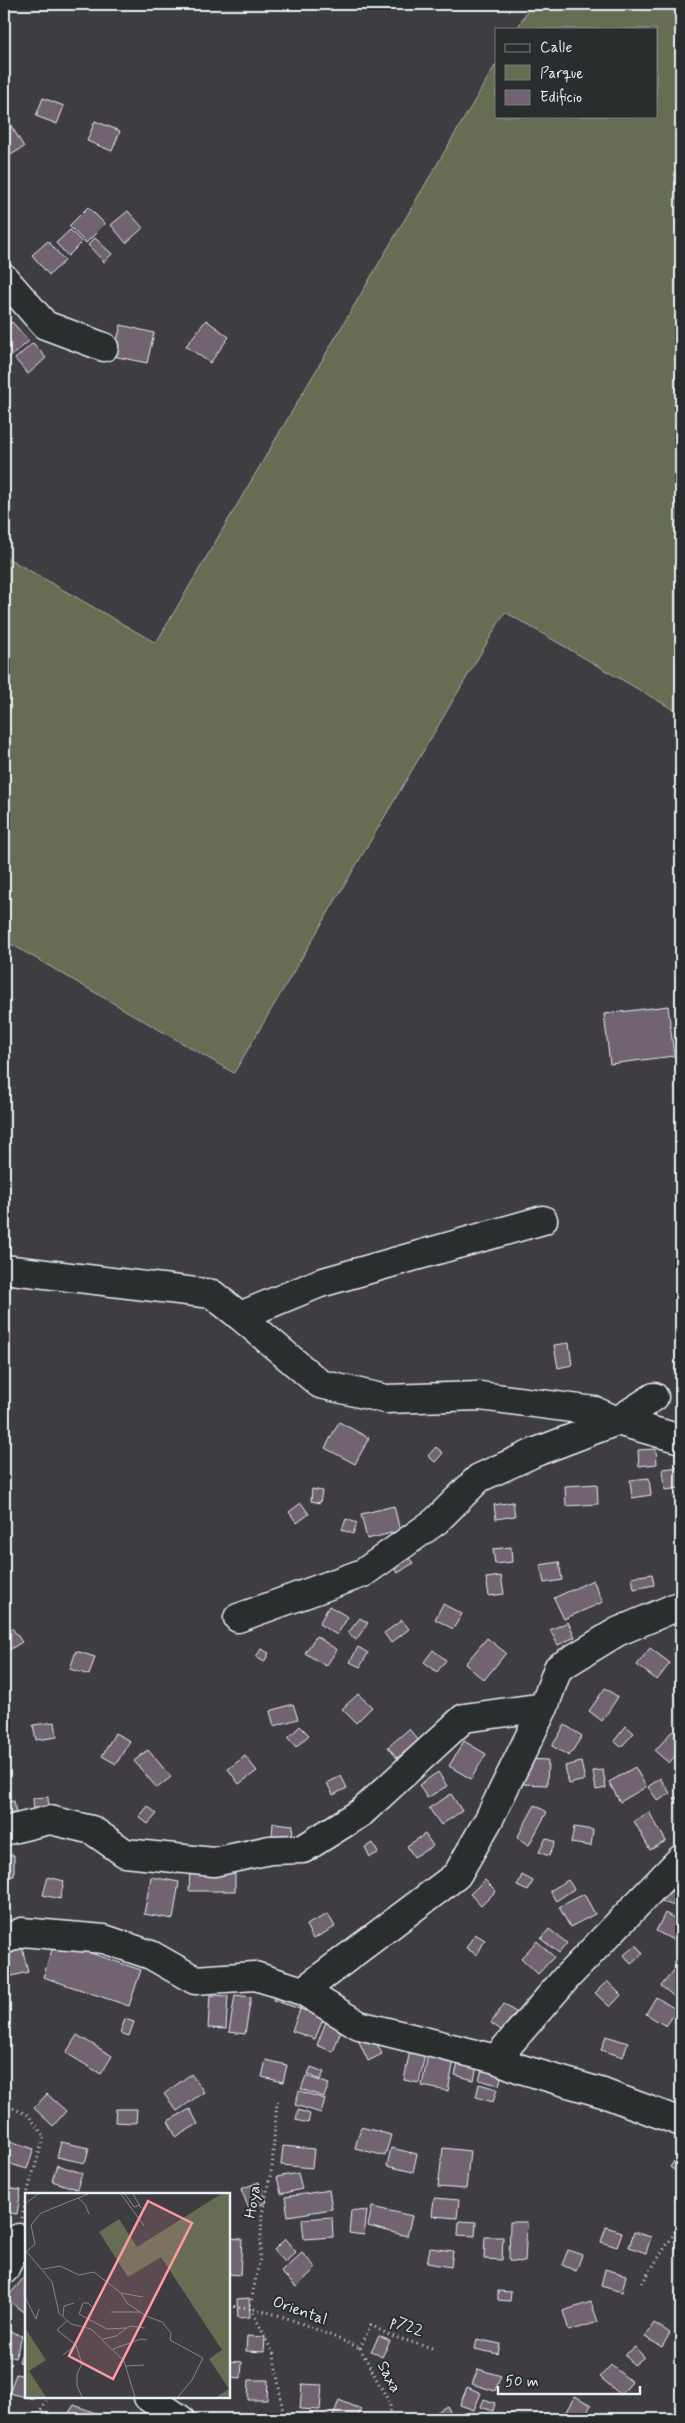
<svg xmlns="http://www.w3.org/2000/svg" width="685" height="2423" font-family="Mynerve,sans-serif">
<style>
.green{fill:#666d53;stroke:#a7afa6}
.building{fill:#716370;stroke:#e8f1f8}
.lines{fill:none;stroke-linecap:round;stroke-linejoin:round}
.minor-casing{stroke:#e8f1f8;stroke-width:31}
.path{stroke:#e8f1f8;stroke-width:3;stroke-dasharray:1 4;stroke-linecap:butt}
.minor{stroke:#2a2d2e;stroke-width:28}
.labels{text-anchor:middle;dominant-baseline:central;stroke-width:4;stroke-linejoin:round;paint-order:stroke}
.street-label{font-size:16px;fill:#e8f1f8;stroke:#2a2d2e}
.inset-road{fill:none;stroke:#83858b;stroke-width:1}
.view{fill:#ff9aa2;fill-opacity:0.15;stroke:#ff9aa2;stroke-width:2.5}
.inset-edge{fill:none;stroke:#e8f1f8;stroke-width:2.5}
</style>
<rect width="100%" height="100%" fill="#3f3d42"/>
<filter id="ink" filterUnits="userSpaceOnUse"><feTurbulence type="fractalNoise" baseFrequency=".02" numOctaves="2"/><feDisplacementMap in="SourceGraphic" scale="10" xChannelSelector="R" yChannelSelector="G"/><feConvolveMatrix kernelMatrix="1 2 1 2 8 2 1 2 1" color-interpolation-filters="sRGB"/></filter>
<g filter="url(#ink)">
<path class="green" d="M531,4h150v710l-176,-102 -271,461 -230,-133v-384l152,87 340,-579v52h160v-87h-139z"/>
<g class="building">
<path d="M43,98l21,8 -7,18 -21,-8z"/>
<path d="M4,114l20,33 -20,12z"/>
<path d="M95,121l25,10 -8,20 -25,-10z"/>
<path d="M88,207l17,17 -19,19 -17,-17z"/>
<path d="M128,211l15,17 -17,15 -15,-18z"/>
<path d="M70,230l12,12 -14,14 -12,-13z"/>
<path d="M95,238l17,16 -8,8 -16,-17z"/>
<path d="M48,241l17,20 -16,14 -17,-20z"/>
<path d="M206,320l23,17 -19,26 -24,-17z"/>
<path d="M12,322l17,19 -25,21v-33z"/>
<path d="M121,325l33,8 -7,30 -34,-7z"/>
<path d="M33,343l13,15 -18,16 -13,-15z"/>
<path d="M668,1006l6,50 -64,8 -6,-50z"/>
<path d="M569,1343l3,22 -14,3 -4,-23z"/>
<path d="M339,1422l30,16 -14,26 -30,-16z"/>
<path d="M436,1447l7,6 -8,9 -7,-6z"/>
<path d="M656,1449l1,15 -18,2 -1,-16z"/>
<path d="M679,1467l2,21 -16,2 -2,-21z"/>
<path d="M649,1478l2,17 -19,3 -2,-18z"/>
<path d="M597,1484l1,20 -32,2 -1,-20z"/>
<path d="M312,1489l10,2 -2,12 -9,-2z"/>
<path d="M513,1502l2,14 -19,3 -2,-14z"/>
<path d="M301,1503l8,11 -12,9 -8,-11z"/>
<path d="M394,1506l6,25 -33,8 -6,-25z"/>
<path d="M346,1519l11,4 -4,11 -11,-4z"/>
<path d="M511,1547l1,15 -17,2 -2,-15z"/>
<path d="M405,1553l8,10 -15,10 -7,-10z"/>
<path d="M559,1562l3,18 -18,3 -4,-18z"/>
<path d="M652,1574l2,11 -20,4 -2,-12z"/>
<path d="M501,1576l3,18 -15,2 -3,-18z"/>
<path d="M593,1580l10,22 -39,17 -10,-21z"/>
<path d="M443,1604l19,10 -9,15 -18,-10z"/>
<path d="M329,1606l19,11 -11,18 -18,-11z"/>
<path d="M360,1618l8,5 -12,17 -8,-7z"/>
<path d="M402,1620l7,9 -18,14 -7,-10z"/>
<path d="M568,1622l7,15 -17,8 -8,-15z"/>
<path d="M12,1628l10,14 -13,8 -5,-8v-9z"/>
<path d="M316,1636l21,14 -11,16 -21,-13z"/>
<path d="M487,1638l19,15 -22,27 -19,-16z"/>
<path d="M681,1641v17l-8,-9z"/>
<path d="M358,1647l10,6 -8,14 -10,-5z"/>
<path d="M650,1648l20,15 -13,17 -20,-15z"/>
<path d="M261,1649l8,4 -5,9 -8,-5z"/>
<path d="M433,1650l13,10 -9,12 -13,-10z"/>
<path d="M76,1651l19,6 -6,18 -19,-6z"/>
<path d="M605,1688l13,9 -16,24 -13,-10z"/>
<path d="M358,1694l14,13 -16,16 -14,-14z"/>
<path d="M293,1704l5,15 -24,7 -4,-15z"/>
<path d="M55,1722l2,15 -21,3 -3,-15z"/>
<path d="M565,1725l17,11 -13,20 -17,-10z"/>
<path d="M300,1726l9,9 -13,12 -8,-9z"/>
<path d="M626,1726l8,7 -13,14 -7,-6z"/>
<path d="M409,1729l10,12 -22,17 -9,-11z"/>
<path d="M673,1730l8,7v12l-12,14 -14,-12z"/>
<path d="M115,1733l15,8 -14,23 -14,-8z"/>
<path d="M464,1741l22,13 -15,25 -22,-13z"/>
<path d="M148,1750l23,27 -14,11 -23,-27z"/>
<path d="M245,1756l12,15 -18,13 -11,-15z"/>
<path d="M523,1759l25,1 -1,25 -25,-1z"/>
<path d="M581,1762l4,18 -16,4 -4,-18z"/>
<path d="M635,1767l11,20 -26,15 -11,-20z"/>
<path d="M603,1770l3,18 -10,2 -3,-19z"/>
<path d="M438,1772l9,14 -20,12 -8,-13z"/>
<path d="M341,1776l6,12 -14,7 -6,-12z"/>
<path d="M660,1778l10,15 -12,8 -10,-14z"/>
<path d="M681,1792v10l-5,-4z"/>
<path d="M451,1794l11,17 -21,14 -12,-17z"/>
<path d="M48,1797l1,13 -15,1 -1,-13z"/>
<path d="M14,1801l2,12 -12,1v-12z"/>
<path d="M535,1805l12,7 -18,33 -12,-7z"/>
<path d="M148,1806l9,8 -9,10 -9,-7z"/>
<path d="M649,1812l17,29 -16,9 -16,-29z"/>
<path d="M273,1823l20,2 -1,13 -20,-2z"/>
<path d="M574,1827l19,3 -2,16 -20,-3z"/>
<path d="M425,1834l8,12 -19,11 -7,-11z"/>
<path d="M546,1838l9,4 -6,14 -10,-4z"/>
<path d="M373,1843l5,10 -8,4 -5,-10z"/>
<path d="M4,1855h10v21l-10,1z"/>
<path d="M190,1869l45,1v21h-46z"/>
<path d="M522,1875l11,6 -5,10 -11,-5z"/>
<path d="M48,1877l16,4 -4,18 -17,-4z"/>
<path d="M151,1877l28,5 -6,37 -29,-5z"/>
<path d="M485,1880l11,11 -15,15 -11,-12z"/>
<path d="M568,1880l6,9 -18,12 -6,-10z"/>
<path d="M663,1888l18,7v14l-22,-9z"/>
<path d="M584,1894l11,20 -25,13 -11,-20z"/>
<path d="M665,1913l16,9v22l-25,-13z"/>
<path d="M328,1914l7,13 -22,12 -7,-14z"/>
<path d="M549,1929l18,14 -8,10 -18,-14z"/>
<path d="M475,1934l10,6 -8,15 -11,-7z"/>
<path d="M55,1941l86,29 -12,36 -86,-29z"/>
<path d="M537,1941l17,16 -16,17 -17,-16z"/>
<path d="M636,1945l7,9 -12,10 -7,-9z"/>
<path d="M22,1947l6,25 -24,6v-27z"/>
<path d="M675,1969l6,5v28l-20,-16z"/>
<path d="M607,1981l14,14 -11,12 -15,-14z"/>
<path d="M276,1989l27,9 -3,11 -27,-9z"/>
<path d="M210,1995l18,1 -2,33 -18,-1z"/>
<path d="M235,1995l16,2 -6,37 -16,-2z"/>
<path d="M656,1997l21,13 -11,16 -20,-12z"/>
<path d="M504,2004l13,9 -13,19 -13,-9z"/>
<path d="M300,2009l24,8 -9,22 -23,-8z"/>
<path d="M125,2019l9,3 -5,14 -9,-3z"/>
<path d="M327,2019l16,6 -10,27 -16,-7z"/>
<path d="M369,2028l13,26 -14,7 -12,-26z"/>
<path d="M77,2035l35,21 -11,18 -35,-21z"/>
<path d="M606,2036l22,7 -5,14 -22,-7z"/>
<path d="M429,2049l26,6 -7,36 -26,-5z"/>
<path d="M410,2050l15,4 -6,29 -15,-3z"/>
<path d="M460,2056l18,5 -4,19 -19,-5z"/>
<path d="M266,2060l21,5 -4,17 -21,-5z"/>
<path d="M483,2066l20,5 -4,14 -20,-5z"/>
<path d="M311,2067l13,5 -4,8 -12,-6z"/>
<path d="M191,2074l13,18 -27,19 -13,-17z"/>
<path d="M306,2076l23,8 -5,13 -23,-8z"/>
<path d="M479,2084l18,5 -4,13 -17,-5z"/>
<path d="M299,2091l26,8 -4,14 -26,-8z"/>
<path d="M47,2094l19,17 -13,15 -19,-18z"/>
<path d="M116,2109h21l-1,14 -21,-1z"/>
<path d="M190,2109l8,15 -22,13 -8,-16z"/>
<path d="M298,2110l12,4 -2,9 -12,-3z"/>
<path d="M361,2127l30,8 -6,21 -30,-8z"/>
<path d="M4,2139l30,10 -7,20 -23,-7z"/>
<path d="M61,2142l28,6 -4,15 -28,-6z"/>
<path d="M283,2146l31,3 -2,19 -31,-3z"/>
<path d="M391,2148l26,6 -4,18 -26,-6z"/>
<path d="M443,2148l27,3 -4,38 -28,-2z"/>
<path d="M681,2151v24l-11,-8z"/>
<path d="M57,2165l25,8 -5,16 -25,-8z"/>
<path d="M298,2173l4,16 -21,5 -4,-17z"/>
<path d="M259,2182l8,20 -18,7 -8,-20z"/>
<path d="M4,2188l17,2 -4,24 -13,-2z"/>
<path d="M329,2190l3,19 -44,7 -3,-19z"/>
<path d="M434,2198l25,2 -2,18 -25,-2z"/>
<path d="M372,2207l40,9 -5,20 -39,-10z"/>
<path d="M351,2210l16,1 -3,24 -15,-2z"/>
<path d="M332,2217l1,20 -29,2 -2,-20z"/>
<path d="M459,2221l17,1 -1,14 -17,-1z"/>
<path d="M510,2222h17l-2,40 -16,-1z"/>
<path d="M606,2227l16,5 -5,15 -16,-5z"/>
<path d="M634,2232l17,5 -5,16 -17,-6z"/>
<path d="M485,2237h18l-1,23 -18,-1z"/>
<path d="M229,2238l13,1 -2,36 -11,-1z"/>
<path d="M285,2239l11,13 -11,10 -11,-12z"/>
<path d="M430,2248l23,3 -2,16 -24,-4z"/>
<path d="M568,2250l14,5 -6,16 -14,-6z"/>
<path d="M302,2253l14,15 -20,19 -15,-15z"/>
<path d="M605,2269l21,6 -4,17 -21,-6z"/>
<path d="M25,2276l1,1v37l-20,-15z"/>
<path d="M498,2291l13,1 -1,9 -12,-1z"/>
<path d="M249,2298l1,19 -12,1 -1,-19z"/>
<path d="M591,2302l7,20 -29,9 -6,-20z"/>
<path d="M654,2323l16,10 -8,14 -17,-10z"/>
<path d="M4,2329l18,7 -7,22 -11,-3z"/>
<path d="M247,2336l18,1 -1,15 -18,-1z"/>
<path d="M379,2336l11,5 -8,16 -11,-6z"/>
<path d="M477,2339l23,5 -2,10 -23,-5z"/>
<path d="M26,2340v24l-7,-2z"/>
<path d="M635,2347l9,10 -10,8 -9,-10z"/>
<path d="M229,2361l13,1 -1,16 -12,-1z"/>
<path d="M611,2365l21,17 -11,13 -21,-18z"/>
<path d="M478,2369l23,7 -6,15 -23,-7z"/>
<path d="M16,2374l10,2v21h8v2l-25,-6z"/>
<path d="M249,2380h19l-1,20h-19z"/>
<path d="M302,2384l20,1 -2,25 -20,-1z"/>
<path d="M467,2387l14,6 -7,17 -14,-5z"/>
<path d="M575,2396l16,9 -8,14h-14l-6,-3z"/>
<path d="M484,2399l11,4 -2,8 -12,-4z"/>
<path d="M339,2400l22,9 -4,10h-25z"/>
<path d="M74,2405l27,10 -2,4h-34z"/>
<path d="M447,2406l7,13h-27l-1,-1z"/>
</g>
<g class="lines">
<defs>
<g id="minor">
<path d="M4,278l41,47 59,22"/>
<path d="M4,1269l208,25 28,22 80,-33 223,-63"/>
<path d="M240,1316l80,68 66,15 94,-3 115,15 22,10 64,18"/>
<path d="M238,1618l125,-45 73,-52 43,-43 57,-26 81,-31 37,-24"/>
<path d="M4,1831l46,-11 42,10 33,23 89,9 56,-12 33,-1 59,-37 102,-94 80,-11"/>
<path d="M4,1940l18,-8 82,7 47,16 44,25 60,-4 48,15 56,34 137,34 25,10 82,24 78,29"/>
<path d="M303,1991l154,-116 32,-56 55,-112 14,-39 59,-36 64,-27"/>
<path d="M496,2059l70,-81 115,-119"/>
<path d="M4,2270l15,-32"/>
<path d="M148,2397l32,22"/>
</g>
</defs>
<use href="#minor" class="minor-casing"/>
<g class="path">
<path d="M277,2101l-5,66 -10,48 -2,42 -10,50 24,48 10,64"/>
<path d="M4,2104l24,11 16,21 -17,58"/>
<path d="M22,2218l4,-19"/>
<path d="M642,2283l39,-60"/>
<path d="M229,2306c46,2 89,25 131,42"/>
<path d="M360,2348l11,-23 20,11 41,12"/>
<path d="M360,2348l30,56 1,15"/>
<path d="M36,2419l13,-22"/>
</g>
<use href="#minor" class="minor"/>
</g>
</g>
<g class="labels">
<g class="street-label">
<text transform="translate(253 2202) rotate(-81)">Hoya</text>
<text transform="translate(300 2311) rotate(20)">Oriental</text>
<text transform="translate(407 2326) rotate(20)">p722</text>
<text transform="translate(389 2377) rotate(62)">Saxa</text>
</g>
</g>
<g transform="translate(25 2193)">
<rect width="205" height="205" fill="#3f3d42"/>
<path d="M196,1h9v203h-14l13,-8 -20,-30 13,-9 -61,-93 -33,20 -29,-45 20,-13 18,28zM0,135l21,32 -17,11 17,26h-21z" fill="#666d53"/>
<path class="inset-road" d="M96,1l23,32M100,1l9,13 6,-2M108,1l8,14M53,5l7,6 4,10M0,11l13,-10M2,59l25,30 7,31 12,11 20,5 33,32 11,36M0,60l10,-9 -4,-19 10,-12 47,-19M18,76l17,-3 19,9 15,-3 27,21 22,4M96,100l6,10 19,13 16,6 9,11 -1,7 33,18 -11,22 -14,17M0,104l11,22 3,-10M67,114l-4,-4h-5l-4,11 28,15 20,-1M86,119h30M38,123l1,-10 10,-3M42,128l-10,9 19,15 6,19 -5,10v12l5,11M78,146l13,-3 14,-10 15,2M88,156l28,-10 6,1M38,162l13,-10M101,173l18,-1"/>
<path class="view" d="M123,8l44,22 -79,156 -44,-23z"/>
<rect width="205" height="205" class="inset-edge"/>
</g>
<rect width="685" height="2423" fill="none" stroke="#2a2d2e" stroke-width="20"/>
<rect x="10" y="10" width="665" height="2403" fill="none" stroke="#e8f1f8" stroke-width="2" filter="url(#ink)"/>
<rect x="495" y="28" width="162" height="90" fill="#2a2d2e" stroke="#767b7f"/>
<rect x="505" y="44" width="25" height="8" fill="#2a2d2e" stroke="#767b7f"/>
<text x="540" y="52" font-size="15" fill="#e8f1f8">Calle</text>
<rect x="505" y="65" width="25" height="15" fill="#666d53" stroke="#767b7f"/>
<text x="540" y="78" font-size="15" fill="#e8f1f8">Parque</text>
<rect x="505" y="90" width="25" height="15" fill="#716370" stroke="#767b7f"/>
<text x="540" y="102" font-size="15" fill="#e8f1f8">Edificio</text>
<path d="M498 2386v8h142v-8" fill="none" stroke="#e8f1f8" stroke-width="2.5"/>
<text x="505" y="2386" font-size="15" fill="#e8f1f8" stroke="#2a2d2e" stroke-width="4" paint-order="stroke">50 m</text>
</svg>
